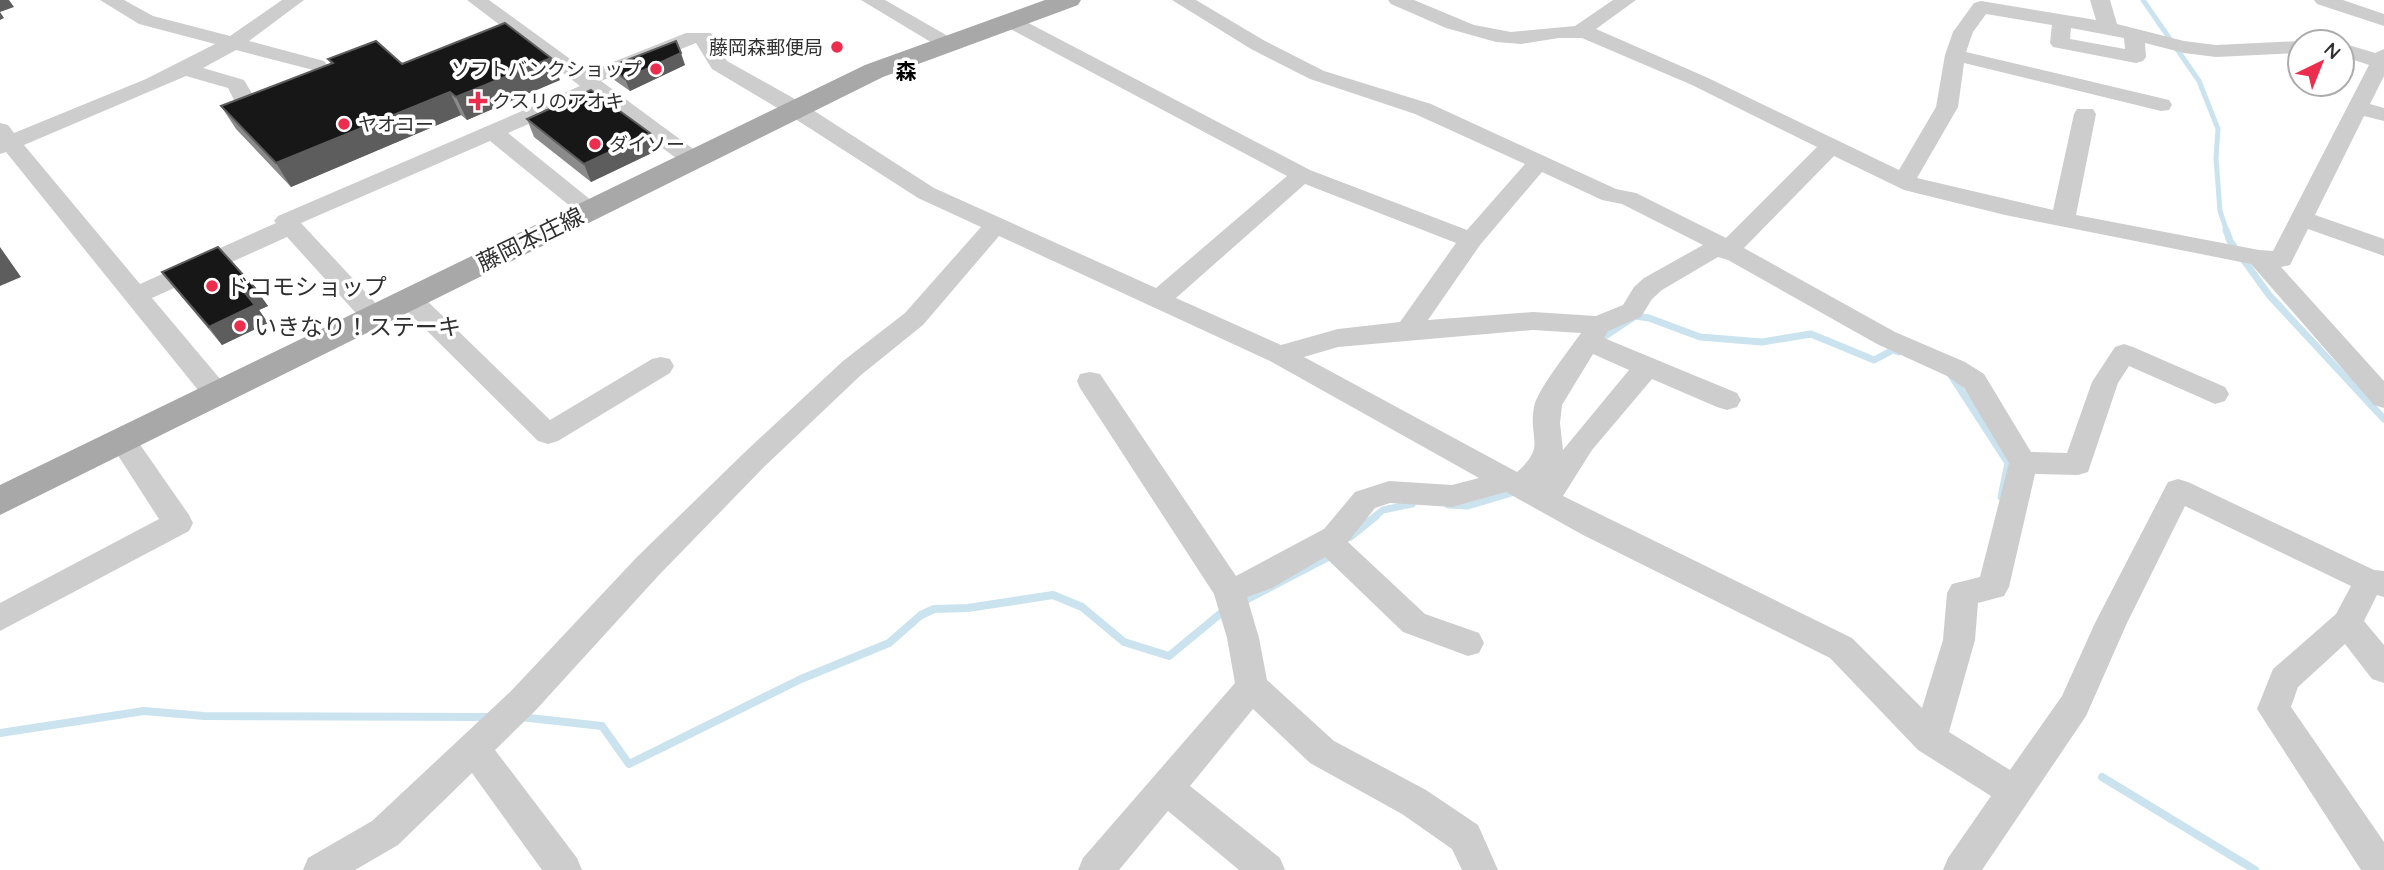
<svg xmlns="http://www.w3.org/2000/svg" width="2384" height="870" font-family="Quicksand,'Noto Sans JP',sans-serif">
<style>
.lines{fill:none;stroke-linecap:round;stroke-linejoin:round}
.stream-far2{stroke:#cae3ee;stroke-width:5}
.stream-far1{stroke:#cae3ee;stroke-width:7}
.stream{stroke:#cae3ee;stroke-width:8}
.minor{fill:#cdcdcd;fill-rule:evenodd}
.major{fill:#a8a8a8;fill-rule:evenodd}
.wall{fill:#8b8b8b}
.shaded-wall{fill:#5d5d5d}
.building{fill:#171717;stroke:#5d5d5d;stroke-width:2}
.poi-dot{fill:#ed2d4e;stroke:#fff;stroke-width:2.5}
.labels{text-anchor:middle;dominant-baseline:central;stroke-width:7;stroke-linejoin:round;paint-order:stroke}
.far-poi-label{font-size:19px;fill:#303030;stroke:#fff;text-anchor:start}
.far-quarter-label{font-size:21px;font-weight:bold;fill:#000;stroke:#fff}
.street-label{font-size:23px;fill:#303030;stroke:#fff}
.poi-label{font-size:23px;fill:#303030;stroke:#fff;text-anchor:start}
</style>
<rect width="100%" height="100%" fill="#fff"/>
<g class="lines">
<path class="stream-far2" d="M2143,0l56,81 19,48 -2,29 4,53 7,21"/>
<g class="stream-far1">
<path d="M2226,230l4,11 39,54 115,124"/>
<path d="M1599,340l36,-24 14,2 51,19 62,5 49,-8 63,26 19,-10 6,2"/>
<path d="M1951,375l57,88 -7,34"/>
<path d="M1448,505l20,1 50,-15"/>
<path d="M1374,517l9,-7 29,-6"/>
</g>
<g class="stream">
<path d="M1350,537l26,-21"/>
<path d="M1240,603l92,-48"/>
<path d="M520,717l82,9 27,38 172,-85 88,-36 32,-28 13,-6 34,-1 85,-13 29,12 42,35 45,14 57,-47"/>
<path d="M0,733l144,-22 60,5 287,1"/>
<path d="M2102,777l153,93"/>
</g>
<g class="minor">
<path d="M100,0h24l29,16 77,20 52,-36h22l-55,41 75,20 3,4 -3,4 -7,2 -81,-21 -33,18 41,12 10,17 -3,5h-16l-7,-14 -42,-12 -162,69 116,139 136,-61 -2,-2 4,-5 302,-130 -113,-86h22l99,72 98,-39h25l16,28 75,42 132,85 222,100 131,-112 -286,-152 -3,-4 3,-4h14l295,154 157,60 58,-66 -110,-50 -105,-35 -59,-30 -79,-49h24l69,41 59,30 107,33 185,85 20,4 90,45 91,-91 -125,-62 -110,-47h-23l-38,6 -25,-2 -50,-14 -55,-24 -3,-4h26l60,25 37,7 64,-6 38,-26h23l-40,29 110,48 193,93 37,-63 9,-52 8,-23 21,-29 7,-2 115,19 -6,-20h20l7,24 67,17 32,4 84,-4 4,1h-4v11l-84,4 -32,-4 -39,-10 1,14 -3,4 -7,2 -83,-16 -3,-4 2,-18 -66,-11 -13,18 -7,20 203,48 3,5 -3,5 -8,1 -197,-48 -6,44 -41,71 136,32 21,-96 3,-5h16l3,5 -20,101 183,35 14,1 96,-186 -27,-9v-13l33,10 9,-4v27l-14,28 14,4v13l-20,-5 -49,99 69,24v17l-76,-27 -18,36 -9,2 103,114v27l-10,-3 -123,-141 -246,-49 -101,-25 -70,-34 -90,92 151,84 70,30 19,12 47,78 36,1 25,-71 23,-35 9,-3 9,3 92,40 4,7 -4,7 -10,3 -86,-38 -11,17 -30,89 -10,3 -43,-1 -26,113 -5,9 -26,7 -3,37 -26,92 61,38 52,-74 33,-73 73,-141 10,-3 10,3 186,88 10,1v26l-7,-2 -13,26 20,24v38l-12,-4 -27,-35 -47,43 -7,20 93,135v28h-23l-104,-161 16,-40 63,-55 15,-28 -166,-80 -58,117 -41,93 -104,154h-39l5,-12 43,-62 -73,-46 -88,-92 -247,-123 -77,-43 -54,15 -62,-4 -15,5 -27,34 77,72 54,19 5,10 -5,10 -11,3 -65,-24 -78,-75 -53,31 -25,9 12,41 8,42 67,61 92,49 52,35 20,45h-36l-10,-21 -50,-35 -92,-51 -57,-54 -63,77 90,72 5,12h-46l-71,-59 -49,59h-41l5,-12 152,-175 -8,-45 -13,-44 -134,-206 -3,-7 3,-7 10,-2 10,2 136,202 88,-47 31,-37 34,-11 63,4 27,-7 -209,-117 -271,-125 -76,89 -62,50 -96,91 -106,109 -124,136 -40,39 82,108 5,12h-40l-70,-97 -74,72 -43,25h-52l5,-12 64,-37 139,-130 126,-134 108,-105 98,-91 62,-48 76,-86 -63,-29 -132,-85 -74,-44 -16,-26 -95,38 99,73 3,5 -3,5h-16l-91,-68 -85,37 89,72 4,5 -4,5 -8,2 -8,-2 -91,-74 -189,82 81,87 4,6 -4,6 -9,3 -9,-3 -77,-85 -135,61 74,88 4,7 -4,7 -10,3 -10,-3 -200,-248 -6,2v-31l8,2 6,8 132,-54 69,-35 -76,-20zM2071,28l53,10 1,11 -55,-10zM1542,172l60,28 20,4 81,41 -59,33 -10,9 -11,18 -27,11 -63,-4 -105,8 52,-75zM1305,184l151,59 -56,79 -62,7 -57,16 -105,-47zM1718,257l10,3 149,84 70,32 17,12 45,75 -29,114 -28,7 -5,9 -4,47 -21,68 -70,-70 -289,-142 29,-46 60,-71 65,28 10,3 10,-3 4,-7 -4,-7 -133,-55 4,-7 33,-14 11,-18 10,-9zM1533,330l48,3c-11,16 -44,57 -47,74 -6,32 13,39 -17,65l-213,-115 34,-10zM1593,354l36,16 -66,80 -3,-27 2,-18z"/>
<path d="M861,0h24l68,39 3,4 -3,4h-14z"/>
<path d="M2314,0h29l41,14v12l-67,-22z"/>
<path d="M409,290l9,2 132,128 102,-61 9,-2 9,2 4,7 -4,7 -112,68 -10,3 -10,-3 -138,-137 -4,-6 4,-6z"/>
<path d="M122,430l10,3 57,82 4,8 -4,8 -189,100v-28l159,-84 -51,-79 4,-7z"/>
</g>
<path class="major" d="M1045,0h36l-3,5 -195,72 -883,438v-30l865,-420z"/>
</g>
<g class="wall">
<path d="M328,59l74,5 158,16 -93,40 -6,-5 -170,72 -55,-58 -15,-23 110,-42z"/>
<path d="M685,65l-55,26 -17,-12 -4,-12z"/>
<path d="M527,119l129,32 -65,31 -57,-45z"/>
<path d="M162,272l93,16 13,18 -9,4 9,13 -46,22 -46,-55z"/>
</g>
<g class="shaded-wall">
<path d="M0,0h9l5,7 -14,5z"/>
<path d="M0,12l4,6 -4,2z"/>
<path d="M681,53l4,12 -55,26 -5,-12z"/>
<path d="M551,58l9,22 -93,40 -11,-23z"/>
<path d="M450,92l11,23 -170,72 -15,-24z"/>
<path d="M650,133l6,18 -65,31 -7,-18z"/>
<path d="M0,247l21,30 -21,9z"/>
<path d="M255,288l13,18 -9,4 9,13 -46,22 -13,-18 36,-34z"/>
</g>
<g class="building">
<path d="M505,23l46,35 -95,39 -6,-5 -174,71 -55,-57 112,-43 -5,-4 48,-18 26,23z"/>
<path d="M676,41l5,12 -56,26 -16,-12z"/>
<path d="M591,90l59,43 -66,31 -57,-45z"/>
<path d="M218,247l37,41 -10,5 10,12 -46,22 -47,-55z"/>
</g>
<g class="poi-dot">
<circle cx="837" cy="47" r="7"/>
<circle cx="656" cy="69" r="7"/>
<path d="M474.5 90.5h7v7h7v7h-7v7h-7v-7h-7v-7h7z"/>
<circle cx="344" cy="124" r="7"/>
<circle cx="595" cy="144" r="7"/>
<circle cx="212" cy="286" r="7"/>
<circle cx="240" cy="326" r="7"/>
</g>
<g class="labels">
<g class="far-poi-label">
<text x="823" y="47" text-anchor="end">藤岡森郵便局</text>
<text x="642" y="69" text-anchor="end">ソフトバンクショップ</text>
<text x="492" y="101">クスリのアオキ</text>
<text x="358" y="124">ヤオコー</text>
<text x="609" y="144">ダイソー</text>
</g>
<g class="far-quarter-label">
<text x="906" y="71">森</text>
</g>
<g class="street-label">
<text transform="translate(530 239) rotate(-26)">藤岡本庄線</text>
</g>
<g class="poi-label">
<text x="226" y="286">ドコモショップ</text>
<text x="254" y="326">いきなり！ステーキ</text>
</g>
</g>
<g transform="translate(2321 63) rotate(43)"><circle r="33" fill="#ffffff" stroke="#acacac" stroke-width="2"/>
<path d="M0-5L12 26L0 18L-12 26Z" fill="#ed2d4e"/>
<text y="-10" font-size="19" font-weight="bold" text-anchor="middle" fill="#303030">N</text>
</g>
</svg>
